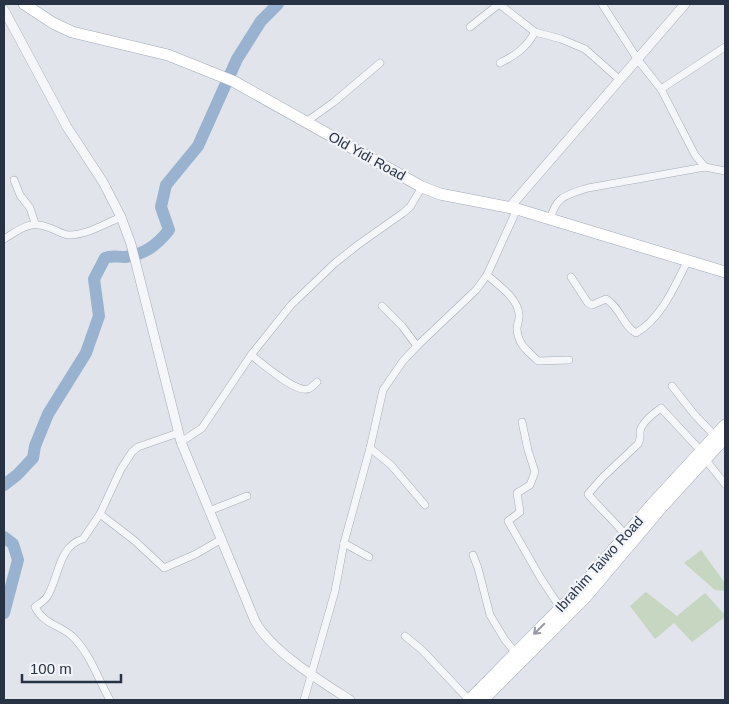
<svg xmlns="http://www.w3.org/2000/svg" width="729" height="704" font-family="Helvetica,sans-serif">
<style>
.green{fill:#c6d6c1}
.lines{fill:none;stroke-linecap:round;stroke-linejoin:round}
.river{stroke:#98b2cf;stroke-width:12}
.minor-casing{stroke:#a5acb6;stroke-width:8}
.tertiary-casing{stroke:#a5acb6;stroke-width:10}
.primary-casing{stroke:#9fa9b8;stroke-width:12}
.minor{stroke:#f4f6f9;stroke-width:7}
.tertiary{stroke:#f4f6f9;stroke-width:9}
.primary{stroke:#fff;stroke-width:11}
.oneway{stroke:#9398a2}
.labels{text-anchor:middle;dominant-baseline:central;stroke-width:4.5;stroke-linejoin:round;paint-order:stroke}
.street-label{font-size:14px;fill:#273245;stroke:#f1f4f8}
</style>
<rect width="100%" height="100%" fill="#e1e5eb"/>
<g class="green">
<path d="M701,550l24,33v8l-10,-1 -31,-27z"/>
<path d="M646,592l31,24 28,-23 20,22v2l-33,25 -18,-19 -19,16 -25,-33z"/>
</g>
<g class="lines">
<g class="river">
<path d="M4,485l13,-10 16,-17 2,-12 13,-32 38,-61 13,-37 -5,-37 11,-21c7,-3 12,-1 20,-1 19,-2 32,-12 44,-27l-8,-23 5,-22 32,-39 39,-87 24,-38 17,-17"/>
<path d="M4,537l9,7 5,16 -14,53"/>
</g>
<defs>
<g id="minor">
<path d="M499,4l36,28 26,7 24,10 35,31"/>
<path d="M602,4l36,56 23,29 34,66 10,12 20,4"/>
<path d="M470,27l29,-23"/>
<path d="M500,63c16,-8 26,-15 35,-31"/>
<path d="M661,89l64,-42"/>
<path d="M306,122l28,-20 46,-39"/>
<path d="M14,180l6,15 10,13 5,15"/>
<path d="M550,220c6,-24 16,-25 38,-32l117,-21"/>
<path d="M4,239c18,-11 25,-19 46,-11 6,2 13,7 19,7 17,0 36,-11 52,-18"/>
<path d="M487,275c11,10 30,22 32,39 1,4 -2,10 -2,15 1,16 10,21 21,32l31,-1"/>
<path d="M571,277l17,26 4,2 14,-6c14,8 17,27 30,34 26,-15 39,-48 52,-73"/>
<path d="M382,306l20,20 15,20"/>
<path d="M251,355c11,8 44,38 57,34 3,-1 7,-5 9,-7"/>
<path d="M672,386l22,28 21,22"/>
<path d="M522,422l6,28 7,22 -5,13 -13,8 3,19 -12,9 32,56 21,32"/>
<path d="M181,442l21,-14 49,-73 40,-50 44,-42 24,-19 44,-31 7,-6 12,-20"/>
<path d="M370,448l21,17 34,40"/>
<path d="M705,459l20,25"/>
<path d="M209,511l38,-15"/>
<path d="M100,514l35,27 29,27 32,-14 24,-14"/>
<path d="M626,536c-12,-16 -26,-27 -38,-42l15,-17 35,-33c3,-5 2,-6 2,-12 1,-9 14,-19 21,-24l40,43"/>
<path d="M344,543l25,14"/>
<path d="M473,555l5,13 12,47 15,25 11,13"/>
<path d="M405,636l17,14 47,50"/>
<path d="M110,700c-12,-21 -19,-45 -37,-63 -12,-12 -29,-12 -38,-30 4,-3 9,-6 12,-10 12,-19 11,-51 36,-58l17,-25 21,-45 11,-17 6,-5 40,-14"/>
<path d="M304,700l31,-109 9,-48 26,-95 13,-58 20,-29 14,-15 59,-56 11,-15 30,-66"/>
</g>
<g id="tertiary">
<path d="M4,10l63,117 36,55 18,35 10,27 50,198 74,179c16,30 67,61 95,79"/>
<path d="M509,208l176,-204"/>
</g>
<g id="primary">
<path d="M24,4l29,19 19,9 96,23 65,26 189,106 18,7 77,15 208,63"/>
<path d="M469,700l113,-114 70,-82 73,-79"/>
<path d="M483,700l103,-103 76,-90 63,-69"/>
</g>
</defs>
<use href="#minor" class="minor-casing"/>
<use href="#tertiary" class="tertiary-casing"/>
<use href="#primary" class="primary-casing"/>
<use href="#minor" class="minor"/>
<use href="#tertiary" class="tertiary"/>
<use href="#primary" class="primary"/>
</g>
<defs><path id="oneway-shaft" d="M-6 0H5M1.5-3L5.5 0L1.5 3" fill="none" stroke-width="1.6" stroke-linecap="round" stroke-linejoin="round" transform="scale(1.25)"/></defs>
<use class="oneway" href="#oneway-shaft" transform="translate(539 629) rotate(135)"/>
<g class="labels">
<g class="street-label">
<text transform="translate(367 156) rotate(29)">Old Yidi Road</text>
<text transform="translate(599 564) rotate(-48)">Ibrahim Taiwo Road</text>
</g>
</g>
<rect width="729" height="704" fill="none" stroke="#273245" stroke-width="10"/>
<path d="M22 674v8h99v-8" fill="none" stroke="#273245" stroke-width="2.5"/>
<text x="30" y="674" font-size="15" fill="#273245" stroke="#f1f4f8" stroke-width="4" paint-order="stroke">100 m</text>
</svg>
